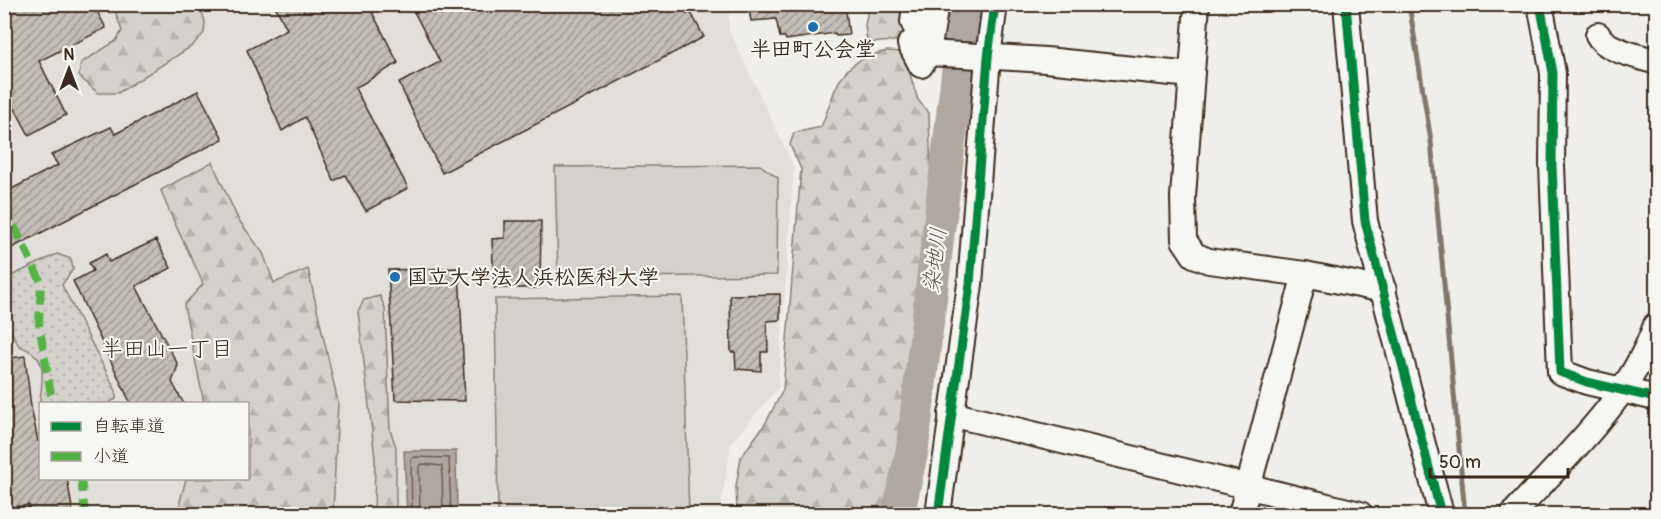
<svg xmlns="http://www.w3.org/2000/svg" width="1661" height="519" font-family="Pangolin,'Klee One',sans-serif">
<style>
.built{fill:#e2dfdb;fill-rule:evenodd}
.grass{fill:url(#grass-dots);stroke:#887e75;stroke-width:1.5}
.forest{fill:url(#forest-firs);stroke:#887e75;stroke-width:1.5}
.green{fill:#d4d1cc;stroke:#887e75;stroke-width:1.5}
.water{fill:#afa8a1;stroke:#81766d;stroke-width:1.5}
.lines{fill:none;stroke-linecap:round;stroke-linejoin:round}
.shore{stroke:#695c52;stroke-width:1.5}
.stream{stroke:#81766d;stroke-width:5}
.river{stroke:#afa8a1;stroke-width:33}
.building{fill:url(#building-hatch);stroke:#3b2a1e;stroke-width:1.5}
.minor-casing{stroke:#3b2a1e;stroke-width:28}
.minor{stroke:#f6f6f2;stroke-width:24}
.quiet{stroke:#57b245;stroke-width:8;stroke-dasharray:15 8;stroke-linecap:butt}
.cycleway-casing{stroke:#f6f6f2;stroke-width:13}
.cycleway{stroke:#00873e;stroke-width:9}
.poi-dot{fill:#1f6fb2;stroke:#f6f6f2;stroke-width:2}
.labels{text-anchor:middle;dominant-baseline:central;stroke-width:4.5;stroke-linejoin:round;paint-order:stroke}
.poi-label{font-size:21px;font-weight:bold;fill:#3b2a1e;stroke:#f6f6f2}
.water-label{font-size:22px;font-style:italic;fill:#64564c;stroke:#f6f6f2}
.neighbourhood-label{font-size:22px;fill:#3b2a1e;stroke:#f6f6f2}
</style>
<defs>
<pattern id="grass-dots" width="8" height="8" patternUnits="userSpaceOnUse" patternTransform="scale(1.5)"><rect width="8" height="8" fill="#d4d1cc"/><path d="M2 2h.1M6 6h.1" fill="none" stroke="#b7b4af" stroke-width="1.8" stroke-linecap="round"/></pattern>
<pattern id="forest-firs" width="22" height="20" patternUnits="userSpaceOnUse" patternTransform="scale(1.5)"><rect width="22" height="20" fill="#d4d1cc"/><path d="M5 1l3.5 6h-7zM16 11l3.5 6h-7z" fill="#b7b4af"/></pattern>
<pattern id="building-hatch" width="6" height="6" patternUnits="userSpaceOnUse" patternTransform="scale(1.5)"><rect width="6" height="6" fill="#c2bdb7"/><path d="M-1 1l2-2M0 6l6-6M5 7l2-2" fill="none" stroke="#9f9a94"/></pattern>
</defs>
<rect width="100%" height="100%" fill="#efeeea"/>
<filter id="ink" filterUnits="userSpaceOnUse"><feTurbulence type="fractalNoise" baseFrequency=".0167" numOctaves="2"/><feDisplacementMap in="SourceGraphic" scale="12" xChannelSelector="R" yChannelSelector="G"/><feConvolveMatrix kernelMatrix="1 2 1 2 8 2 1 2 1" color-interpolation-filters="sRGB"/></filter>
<g filter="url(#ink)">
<path class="built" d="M4,5h725v25l65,137 -16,221 -47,55 -11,71h-715zM40,404h208v74h-208z"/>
<path class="grass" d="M57,254l14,5 2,10 -11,16 54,106v8l-7,4 -69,2c0,-26 13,-47 -21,-59l-14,-26v-41z"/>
<g class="forest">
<path d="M113,5h87l5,17 -1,11 -12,13 -74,47h-20l-19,-17 2,-13 35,-22 6,-10z"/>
<path d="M869,5h41l-1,35 -42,3 -2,-18z"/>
<path d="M887,51l16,1 15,48 11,13 3,96 -10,109 -17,132 -15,64h-153l-1,-28 5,-29 24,-33 18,-34 18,-221 -11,-24 4,-12 27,-6c17,-41 15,-65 66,-76z"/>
<path d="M212,162l26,57 25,34 11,30 34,-14 30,133 -5,112h-152l-1,-13 6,-22 62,-1v-74l-44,-1 -20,-98 19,-21c-13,-33 -31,-61 -42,-94z"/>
<path d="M380,296l5,12 5,122 6,17v67h-22l1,-56 -17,-147 6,-11z"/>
</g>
<g class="green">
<path d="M760,165l18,13 -1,97 -219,3 -3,-111z"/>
<path d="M682,296l7,218h-191l-3,-215z"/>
</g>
<path class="water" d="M404,451h52l1,63h-50z"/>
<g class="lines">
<g class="shore">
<path d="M412,514l-1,-54 3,-3 35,1 2,56"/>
<path d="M420,514l-1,-47 3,-3 20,2 1,48"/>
</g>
<path class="stream" d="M1409,4l22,137 34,373"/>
<path class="river" d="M898,514l14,-63 54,-447"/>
</g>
<g class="building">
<path d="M4,4h89l13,24 -67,33 27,54 -37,20 -25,-47z"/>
<path d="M274,4h94l30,59 -43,25 53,100 -42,23 -21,-36 -11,6 -29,-64 -23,14 -35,-81 40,-21z"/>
<path d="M410,4h271l6,10 3,-3 14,26 -262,136 -43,-90 41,-21z"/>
<path d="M748,4h97l4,31 -13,1 -1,-3 -49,7 -1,-3h-5l-4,-18 -25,2z"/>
<path d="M198,91l25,48 -219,113v-59l54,-28 -7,-10 60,-28 4,7z"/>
<path d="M505,221h36l-1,67h-46l-2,-49 13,-1z"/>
<path d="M156,240l15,28 -35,18 42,79 -6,17 12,22h-53l-58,-123 20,-10 -4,-8 17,-9 3,8z"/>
<path d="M459,268l6,133 -70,-1 -7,-130z"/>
<path d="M780,294v26l-13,1 1,31h-7v19l-25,-2 -1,-17h-4l-1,-57z"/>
<path d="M25,356l6,51 7,34h2v37h27l6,36h-43l-1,-9 -25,3v-149z"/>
</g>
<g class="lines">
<defs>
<g id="minor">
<path d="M915,4l-2,18 15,31"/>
<path d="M1197,4l-14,193 1,43 10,15 15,6 96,13 79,16"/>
<path d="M1346,4l19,217 76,293"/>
<path d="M1540,4l13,69 -1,92 8,207 27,10 69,16"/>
<path d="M1598,35c8,16 42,21 58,27"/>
<path d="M910,44l11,21 7,-12 8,-49"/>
<path d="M928,53l118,7 145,15"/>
<path d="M951,414l409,100"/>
<path d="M938,514l32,-230 18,-227 7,-53"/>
<path d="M1241,514l64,-240"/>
<path d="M1513,514c53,-58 116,-113 143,-189"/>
</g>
</defs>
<use href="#minor" class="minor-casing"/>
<use href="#minor" class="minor"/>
<g class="quiet">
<path d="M4,205l37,77 -2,42 12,70 5,10"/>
<path d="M81,478l4,36"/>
</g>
<defs>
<g id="cycleway">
<path d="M1346,4l19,217 76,293"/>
<path d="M1540,4l13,69 -1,92 8,207 27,10 69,16"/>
<path d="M938,514l32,-230 18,-227 7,-53"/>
</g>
</defs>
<use href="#cycleway" class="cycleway-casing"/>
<use href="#cycleway" class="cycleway"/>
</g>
</g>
<g class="poi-dot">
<circle cx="813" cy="27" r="6"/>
<circle cx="395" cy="277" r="6"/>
</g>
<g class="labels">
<g class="poi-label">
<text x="813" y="49">半田町公会堂</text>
<text x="407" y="277" text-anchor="start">国立大学法人浜松医科大学</text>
</g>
<g class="water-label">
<text transform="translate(935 260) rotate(-83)">染地川</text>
</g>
<g class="neighbourhood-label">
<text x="167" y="349">半田山一丁目</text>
</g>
</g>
<rect width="1661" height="519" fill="none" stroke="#f6f6f2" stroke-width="24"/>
<rect x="12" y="12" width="1637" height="495" fill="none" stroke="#3b2a1e" stroke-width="2" filter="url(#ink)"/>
<rect x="39" y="402" width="210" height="78" fill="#f6f6f2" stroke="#aba49d" stroke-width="1.5"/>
<rect x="51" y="422" width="30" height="9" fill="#00873e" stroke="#aba49d" stroke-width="1.5"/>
<text x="93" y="432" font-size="18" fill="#3b2a1e">自転車道</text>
<rect x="51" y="452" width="30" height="9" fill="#57b245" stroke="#aba49d" stroke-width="1.5"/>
<text x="93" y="462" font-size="18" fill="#3b2a1e">小道</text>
<g transform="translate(69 69)" stroke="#f6f6f2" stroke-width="4.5" paint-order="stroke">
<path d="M0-4.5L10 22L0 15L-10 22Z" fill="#3b2a1e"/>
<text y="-9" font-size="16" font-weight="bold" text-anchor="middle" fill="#3b2a1e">N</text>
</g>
<path d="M1430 468v9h138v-9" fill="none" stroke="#3b2a1e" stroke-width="3"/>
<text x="1439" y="468" font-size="18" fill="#3b2a1e" stroke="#f6f6f2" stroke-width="4.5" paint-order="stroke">50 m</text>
</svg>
